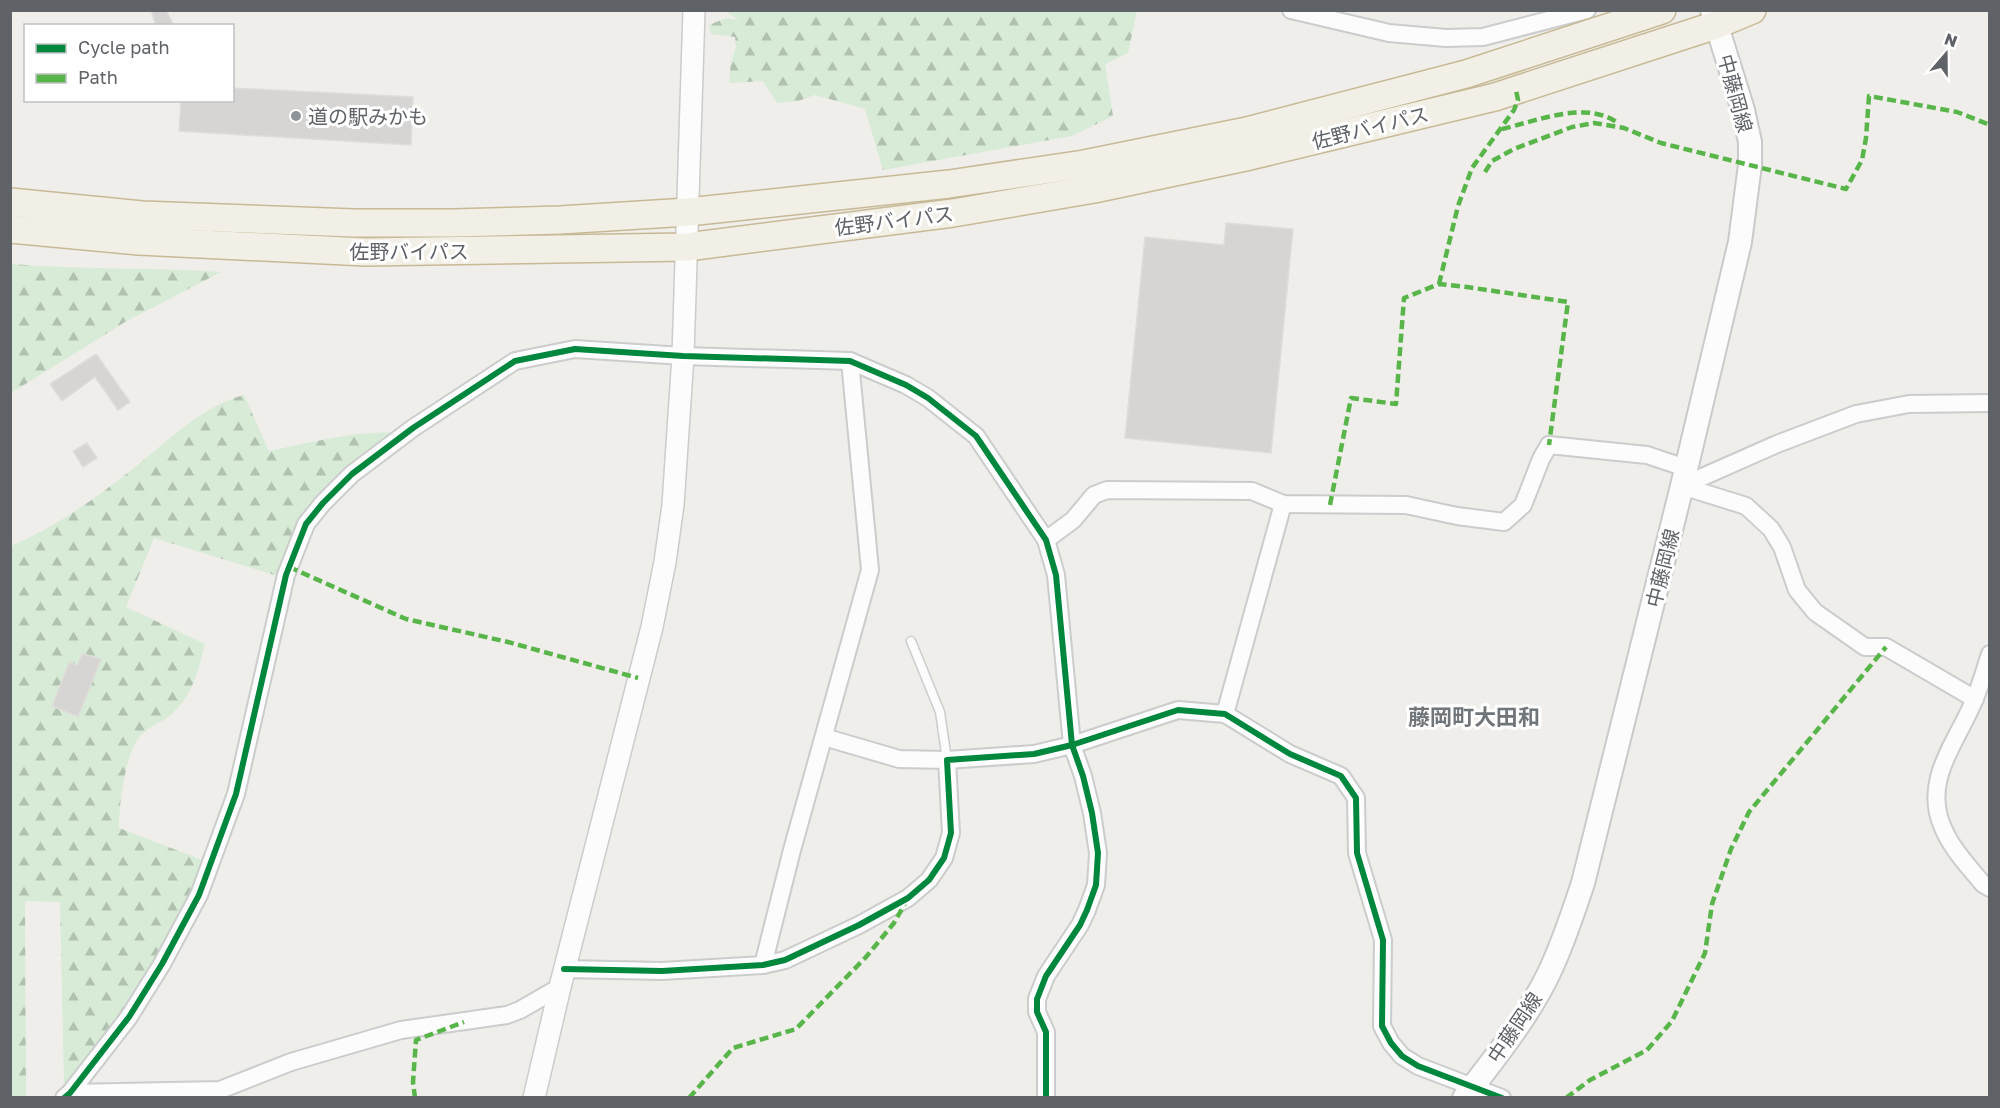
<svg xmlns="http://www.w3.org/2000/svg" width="2000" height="1108" font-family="'Golos Text','Noto Sans JP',sans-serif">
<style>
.forest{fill:url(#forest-firs)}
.building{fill:#d6d5d3;stroke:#deddd9;stroke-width:1.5}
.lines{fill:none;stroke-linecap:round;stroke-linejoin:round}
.service-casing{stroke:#cbcccc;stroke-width:11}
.minor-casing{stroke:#cbcccc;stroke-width:20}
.tertiary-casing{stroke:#cbcccc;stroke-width:24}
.secondary-casing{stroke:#cacacb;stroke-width:26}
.trunk-casing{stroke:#c8b996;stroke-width:30}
.service{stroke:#fdfcfc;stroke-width:8}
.minor{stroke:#fdfcfc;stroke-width:16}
.tertiary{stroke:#fdfcfc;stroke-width:21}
.secondary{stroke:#fdfcfc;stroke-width:22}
.trunk{stroke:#f2f0e6;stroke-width:27}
.quiet{stroke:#58b549;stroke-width:4.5;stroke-dasharray:9 4.5;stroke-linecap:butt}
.cycleway-casing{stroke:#fff;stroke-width:10}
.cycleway{stroke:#00873e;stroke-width:6}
.poi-dot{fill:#919496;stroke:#fff;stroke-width:2}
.labels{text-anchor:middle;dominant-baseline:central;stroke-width:6;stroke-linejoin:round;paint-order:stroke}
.street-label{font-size:20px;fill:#5f6368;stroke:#fff}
.poi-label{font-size:20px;fill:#5f6368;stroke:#fff;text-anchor:start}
.quarter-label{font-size:22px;font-weight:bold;fill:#70757a;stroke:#fff}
</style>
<defs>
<pattern id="forest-firs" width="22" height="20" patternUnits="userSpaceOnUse" patternTransform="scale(1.5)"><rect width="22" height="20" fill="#d8ebd6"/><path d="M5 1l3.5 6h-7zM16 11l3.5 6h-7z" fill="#b2c2b1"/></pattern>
</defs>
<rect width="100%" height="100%" fill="#efeeea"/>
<g class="forest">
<path d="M723,10h414v1l-9,42 -23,11 8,52 -41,20 -189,34 -18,-61 -50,-14 -17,6 -21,2 -14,-22 -34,2 2,-21 5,-15 -1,-10 -24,-3 -2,-9 17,-7 13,2z"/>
<path d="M11,264c70,6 140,3 210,8l-96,50 -114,71z"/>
<path d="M244,395l25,56c42,-8 86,-21 129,-18l-27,16 -16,13 -43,67 -18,52 -140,-43 -28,69 79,37c-7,27 -13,55 -37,73 -8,6 -20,10 -27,18 -16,17 -22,70 -22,93l99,38 -4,14 -32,54 -104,141 -14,8 -4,-181 -35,-1 1,196 -15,1v-552c45,-19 85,-48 123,-78 34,-27 68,-62 110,-73z"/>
</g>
<g class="building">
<path d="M151,10h15l8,16h-18z"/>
<path d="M232,88l181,9 -2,48 -232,-14 2,-31h51z"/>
<path d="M1226,223l67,6 -22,224 -146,-15 20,-201 79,8z"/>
<path d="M96,354l34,48 -12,8 -23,-33 -33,24 -12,-17z"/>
<path d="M87,443l10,15 -14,9 -10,-16z"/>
<path d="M83,654l18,5 -23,58 -26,-11 17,-43 8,2z"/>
</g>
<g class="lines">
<defs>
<path id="service" d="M911,641l29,71 7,48"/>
<g id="minor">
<path d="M1291,10l98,23 57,5 37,-1 104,-27"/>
<path d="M1682,486l64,20 25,23 11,18 15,43 18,22 50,35h21l89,52"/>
<path d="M1682,486l95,-42 79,-30 53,-10 81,-1"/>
<path d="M1046,540l27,-20 21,-25 13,-5 145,1 31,13 123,1 51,11 47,6 19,-17 18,-46 8,-14 98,10 39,13"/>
<path d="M1990,654c-5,15 -9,30 -15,44 -16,42 -54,81 -32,130 9,21 25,38 40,56l7,4"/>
<path d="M1225,714l58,-210"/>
<path d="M824,737l75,22 48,1"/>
<path d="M763,965l29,-115 78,-280 -20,-209"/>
<path d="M564,969l98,2 101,-6 22,-5 74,-35 49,-27 21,-18 15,-22 7,-25 -4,-73 87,-6 38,-9 106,-35 47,4 65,40 51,22 15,22 1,55 26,87 -1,86 9,17 11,13 16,10 84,32"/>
<path d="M70,1093l150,-3 71,-28 110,-32 106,-15 13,-5 40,-23"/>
<path d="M64,1098l6,-5 59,-76 33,-53 37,-69 37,-101 50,-219 20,-51 17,-21 29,-29 61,-46 102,-67 60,-12 108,7 167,5 56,24 22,13 48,38 70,104 10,35 16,170 11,31 9,37 6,40 -2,32 -9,25 -7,15 -34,51 -9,23v13l9,20v66"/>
</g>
<path id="tertiary" d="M534,1098l26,-111 92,-360 13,-65 8,-57 10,-149 11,-346"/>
<path id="secondary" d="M1464,1098c30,-39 64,-81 85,-125 14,-29 24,-60 34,-90l99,-397 58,-244 10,-77v-23l-7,-32 -31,-100"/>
<g id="trunk">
<path d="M10,202l132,13 212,8h100l106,-3 128,-8 261,-28 135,-20 163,-33 219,-57 196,-64"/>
<path d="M10,229l129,12 226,11 322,-5 266,-34 141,-24 156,-33 245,-59 221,-72 36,-15"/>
</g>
</defs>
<use href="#service" class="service-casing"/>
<use href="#minor" class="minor-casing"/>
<use href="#tertiary" class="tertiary-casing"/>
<use href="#secondary" class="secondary-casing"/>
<use href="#trunk" class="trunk-casing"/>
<use href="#service" class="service"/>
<use href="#minor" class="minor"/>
<use href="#tertiary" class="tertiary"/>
<use href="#secondary" class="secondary"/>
<use href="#trunk" class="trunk"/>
<g class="quiet">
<path d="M1502,129c35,-8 86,-30 117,-5"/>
<path d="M1485,172l7,-11 22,-12 58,-22 22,-4 30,5 37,15 185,46 16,-29 4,-22 3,-42 88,16 33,13"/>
<path d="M1439,284l19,-78 14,-38 42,-58 4,-10 -2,-10"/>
<path d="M1330,505l21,-107 45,6 8,-106 35,-14 28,3 101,15 -19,143"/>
<path d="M289,567l117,52 102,23 130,36"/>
<path d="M415,1098l-2,-16 3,-42 48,-18"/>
<path d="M689,1098l44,-50 63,-19 70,-72 28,-34 13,-23"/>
<path d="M1566,1098l24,-18 57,-30 25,-29 33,-68 7,-49 19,-55 18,-37 137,-165"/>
</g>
<defs>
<g id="cycleway">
<path d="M564,969l98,2 101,-6 22,-5 74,-35 49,-27 21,-18 15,-22 7,-25 -4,-73 87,-6 38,-9 106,-35 47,4 65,40 51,22 15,22 1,55 26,87 -1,86 9,17 11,13 16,10 84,32"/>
<path d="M64,1098l6,-5 59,-76 33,-53 37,-69 37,-101 50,-219 20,-51 17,-21 29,-29 61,-46 102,-67 60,-12 108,7 167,5 56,24 22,13 48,38 70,104 10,35 16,170 11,31 9,37 6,40 -2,32 -9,25 -7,15 -34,51 -9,23v13l9,20v66"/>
</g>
</defs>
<use href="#cycleway" class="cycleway-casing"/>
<use href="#cycleway" class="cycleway"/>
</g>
<circle class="poi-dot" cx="296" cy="116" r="6"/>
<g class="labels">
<g class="street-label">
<text transform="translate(1736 93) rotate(75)">中藤岡線</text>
<text transform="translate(1370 127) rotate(-14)">佐野バイパス</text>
<text transform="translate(894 220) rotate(-7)">佐野バイパス</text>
<text x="409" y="251">佐野バイパス</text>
<text transform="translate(1662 568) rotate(-76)">中藤岡線</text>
<text transform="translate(1514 1027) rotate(-56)">中藤岡線</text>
</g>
<g class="poi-label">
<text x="308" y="116">道の駅みかも</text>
</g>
<g class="quarter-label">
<text x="1474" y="716">藤岡町大田和</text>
</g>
</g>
<rect width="2000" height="1108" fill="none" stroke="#5f6368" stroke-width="24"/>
<rect x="24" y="24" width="210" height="78" fill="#ffffff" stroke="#bfc1c3" stroke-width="1.5"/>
<rect x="36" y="44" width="30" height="9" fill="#00873e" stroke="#bfc1c3" stroke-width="1.5"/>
<text x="78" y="54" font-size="18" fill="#5f6368">Cycle path</text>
<rect x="36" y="74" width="30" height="9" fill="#58b549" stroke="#bfc1c3" stroke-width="1.5"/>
<text x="78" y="84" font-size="18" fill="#5f6368">Path</text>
<g transform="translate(1946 54) rotate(20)" stroke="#ffffff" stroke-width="4.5" paint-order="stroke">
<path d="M0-4.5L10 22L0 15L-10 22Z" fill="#5f6368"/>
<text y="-9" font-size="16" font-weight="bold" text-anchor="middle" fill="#5f6368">N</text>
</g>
</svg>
